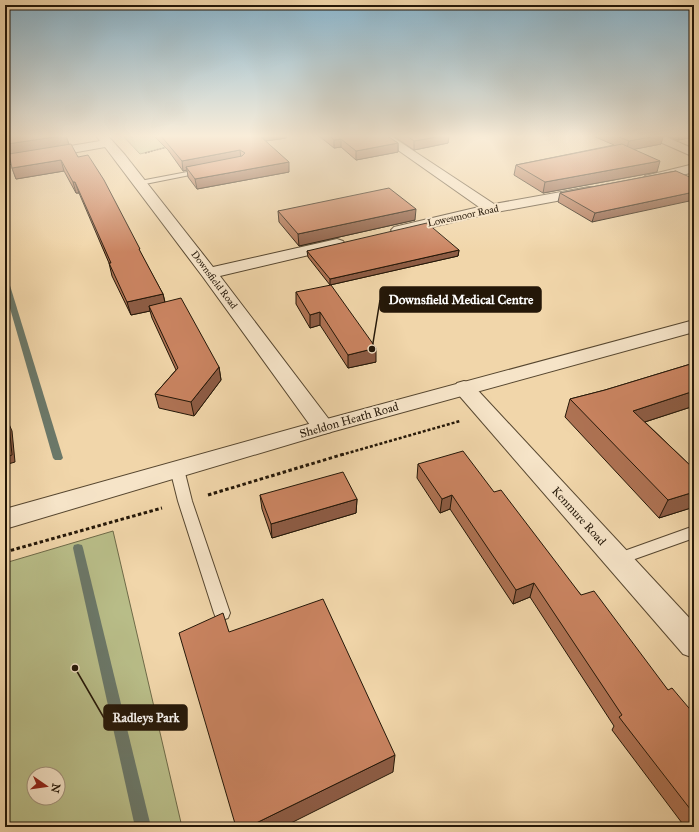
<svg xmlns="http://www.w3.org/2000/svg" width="699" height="832" font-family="'IM FELL Great Primer',serif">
<rect width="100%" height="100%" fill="#f1d6aa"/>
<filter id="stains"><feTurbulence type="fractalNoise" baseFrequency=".005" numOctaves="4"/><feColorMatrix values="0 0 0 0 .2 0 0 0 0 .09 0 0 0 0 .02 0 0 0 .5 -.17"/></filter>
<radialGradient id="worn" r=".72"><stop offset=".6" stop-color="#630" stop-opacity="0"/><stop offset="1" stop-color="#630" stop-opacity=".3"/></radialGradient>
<!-- green -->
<g fill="#b9be89" stroke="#6e6a48" fill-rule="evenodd">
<polygon points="123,136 212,136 140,154"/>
<path d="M113,531L182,827H5V563ZM34,774H58V798H34Z"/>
</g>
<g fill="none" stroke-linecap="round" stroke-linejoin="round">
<!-- stream -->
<g fill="#6b7869" fill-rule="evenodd">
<polygon points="5,277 8,279 63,458 61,460 55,460 53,458 5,291"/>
<polygon points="78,544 82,545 83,548 151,827 135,827 73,548 74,545"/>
</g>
<!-- service casing -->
<g stroke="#574730" stroke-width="2">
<g id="service">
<polygon points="203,169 207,171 205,172 140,185 136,183 140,181"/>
<polygon points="177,464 182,466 184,469 192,501 230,613 228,618 222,620 216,618 214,613 178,501 170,469 172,466"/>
<polygon points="694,526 694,538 618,565 613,563 611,559 613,555"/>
</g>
</g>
<!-- minor casing -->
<g stroke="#574730" stroke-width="2">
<g id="minor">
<polygon points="96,136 108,136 125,155 213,267 337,239 343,241 345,244 343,247 220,276 331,422 334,427 331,432 323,434 315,432 203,277 105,147 5,165 5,157 100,141"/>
<polygon points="378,136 391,136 494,204 589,187 594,188 596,191 594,194 589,195 491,213 399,235 394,233 391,230 394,227 479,207"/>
<polygon points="649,136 664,136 694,149 694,157 651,138"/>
<polygon points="694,164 694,172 650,183 645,182 643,179 645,176"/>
<polygon points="464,381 471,383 694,623 694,658 683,654 457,393 454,388 457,383"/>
</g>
</g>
<!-- tertiary casing -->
<g stroke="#574730" stroke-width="2">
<polygon id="tertiary" points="694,320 694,332 331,432 5,529 5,509 323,420"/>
</g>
<!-- path-far2 -->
<polyline stroke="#241708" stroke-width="1.5" stroke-dasharray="2 1" stroke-linecap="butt" points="145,153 167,147"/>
<!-- path-far1 -->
<polyline stroke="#241708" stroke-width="2.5" stroke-dasharray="3 2" stroke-linecap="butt" points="341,455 460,421"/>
<!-- path -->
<g stroke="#241708" stroke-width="3" stroke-dasharray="3.5 2.5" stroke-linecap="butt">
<polyline points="208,495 344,454"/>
<polyline points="5,552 162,508"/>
</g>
<!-- service -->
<use href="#service" fill="#f6e4c8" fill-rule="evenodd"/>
<!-- minor -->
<use href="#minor" fill="#f6e4c8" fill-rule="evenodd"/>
<!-- tertiary -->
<use href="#tertiary" fill="#f6e4c8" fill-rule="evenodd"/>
</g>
<!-- wall -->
<g fill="#ae7253" stroke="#241708">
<polygon points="66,136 69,144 78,157 141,254 163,294 165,302 219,367 221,380 194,416 159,408 155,394 176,370 152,318 150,311 131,315 112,276 109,263 79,193 76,193 64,171 16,179 12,168 10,154 7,144"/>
<polygon points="154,136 286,136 286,138 266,141 289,172 197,189 188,177 187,170 183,171 168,150"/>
<polygon points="319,136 387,136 398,143 398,152 356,160 341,147 334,148"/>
<polygon points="393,136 449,136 448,143 414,150"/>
<polygon points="593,136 663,136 661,144 634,149 657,172 543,193 514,175 516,165 614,145"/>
<polygon points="667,136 694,136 694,137 678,140"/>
<polygon points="676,171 592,222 558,202 560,193"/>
<polygon points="278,211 415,220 299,246 279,222"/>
<polygon points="459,250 458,256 330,285 308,257 307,251"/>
<polygon points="296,292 376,362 348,368 320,325 310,328 296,304"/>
<polygon points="694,363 694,406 645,422 694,469 694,507 659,518 565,417 570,399 605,390"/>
<polygon points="418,464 494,492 581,595 668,690 694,714 694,827 685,827 612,730 614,726 530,597 513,604 450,509 440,513 417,478"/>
<polygon points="260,495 357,499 356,513 272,538 262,509"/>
</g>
<!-- shaded-wall -->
<g fill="#8d5c44" stroke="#241708">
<polygon points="61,136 66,136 69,145 10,155 7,144"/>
<polygon points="258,136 286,136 286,138 258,142"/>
<polygon points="442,136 449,136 448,143 414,150 414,141"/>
<polygon points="655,136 663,136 661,144 626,151 629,141"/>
<polygon points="679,136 694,136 694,137 678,140"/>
<polygon points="341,139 341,147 334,148 334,140"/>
<polygon points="398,143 398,152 356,160 356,151"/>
<polygon points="240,150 241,160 186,167 187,170 183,171 182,161"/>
<polygon points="61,160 64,171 16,179 12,168"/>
<polygon points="660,161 657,172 543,193 545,182"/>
<polygon points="289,162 289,172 197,189 195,179"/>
<polygon points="73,182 75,182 79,193 76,193"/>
<polygon points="694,192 694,200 592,222 595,213"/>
<polygon points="416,209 415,220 299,246 298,234"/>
<polygon points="459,250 458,256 330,285 330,279"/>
<polygon points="163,294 166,307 149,306 150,311 131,315 127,302"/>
<polygon points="320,312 320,325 310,328 310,315"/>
<polygon points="376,348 376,362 348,368 348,355"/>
<polygon points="219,367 221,380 194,416 191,402"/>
<polygon points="694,391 694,406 626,428 633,411"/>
<polygon points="9,424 12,431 15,462 5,465 5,457"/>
<polygon points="694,492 694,507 659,518 668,500"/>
<polygon points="452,495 450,509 440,513 442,499"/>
<polygon points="357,499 356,513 272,538 271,524"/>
<polygon points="534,583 530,597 513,604 516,590"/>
<polygon points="395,755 393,772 283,827 248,827"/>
</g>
<!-- building -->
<g fill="#ca8461" stroke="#241708">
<polygon points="5,136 61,136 7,144"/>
<polygon points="161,136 260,136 289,162 195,179 186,167 242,156 245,153 240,150 182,161"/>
<polygon points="330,136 387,136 398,143 356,151 341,139 334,140"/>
<polygon points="407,136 442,136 414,141"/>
<polygon points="617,136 655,136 629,141"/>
<polygon points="71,144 78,157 88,155 104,180 140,249 139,249 163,294 127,302 109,263 111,263 75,182 73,182 61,160 12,168 9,154"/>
<polygon points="622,144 660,161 545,182 516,165"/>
<polygon points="676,171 694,179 694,192 595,213 560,193"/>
<polygon points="389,188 416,209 298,234 278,211"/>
<polygon points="427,223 459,250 330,279 307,251"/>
<polygon points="331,285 376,348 348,355 320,312 310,315 296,292"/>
<polygon points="181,298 219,367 191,402 155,394 178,368 149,306"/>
<polygon points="694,363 694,391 633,411 694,469 694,492 668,500 570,399 605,390"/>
<polygon points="9,424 12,455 5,457 5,425"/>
<polygon points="463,451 494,492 501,490 581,595 594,591 668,690 672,688 694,714 694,814 619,717 622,715 534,583 516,590 452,495 442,499 418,464"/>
<polygon points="343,472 357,499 271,524 260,495"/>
<polygon points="323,599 395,755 248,827 236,827 179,633 223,613 229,632"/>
</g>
<!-- sky -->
<linearGradient id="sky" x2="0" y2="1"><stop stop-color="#89b6cf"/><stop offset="0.54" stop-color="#f9edd9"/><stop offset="1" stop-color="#f9edd9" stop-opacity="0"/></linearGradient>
<rect width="699" height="252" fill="url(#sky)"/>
<g text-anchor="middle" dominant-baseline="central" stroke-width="4" stroke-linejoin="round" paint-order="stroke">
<!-- far-street labels -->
<g font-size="10" fill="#241708" stroke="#f6e4c8">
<text transform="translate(463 216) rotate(-12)">Lowesmoor Road</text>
<text transform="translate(214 280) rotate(53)">Downsfield Road</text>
</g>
<!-- street labels -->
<g font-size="12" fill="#241708" stroke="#f6e4c8">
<text transform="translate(349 420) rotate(-16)">Sheldon Heath Road</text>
<text transform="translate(579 516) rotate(48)">Kenmure Road</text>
</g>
</g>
<!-- callouts -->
<path fill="none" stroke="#241708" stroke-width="1.5" d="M372 349L380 300M75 668L104 718"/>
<g fill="#241708" stroke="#f6e4c8" stroke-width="1.5">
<circle cx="372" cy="349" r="4"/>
<circle cx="75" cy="668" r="4"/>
</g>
<g fill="#241708" stroke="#241708" stroke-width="1.5">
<rect x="380" y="287" width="161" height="25" rx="4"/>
<rect x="104" y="705" width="83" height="25" rx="4"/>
</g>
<g font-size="13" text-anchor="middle" font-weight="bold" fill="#fff">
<text x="461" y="304">Downsfield Medical Centre</text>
<text x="146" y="722">Radleys Park</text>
</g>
<!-- margin -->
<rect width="699" height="832" fill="none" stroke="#f1d6aa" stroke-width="20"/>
<rect x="6" y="6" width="687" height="820" fill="none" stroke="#241708" stroke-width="2"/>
<rect x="10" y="10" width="679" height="812" fill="none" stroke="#241708"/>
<!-- north arrow -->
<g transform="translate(46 786) rotate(103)"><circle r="19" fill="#f6e4c8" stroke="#a2927b"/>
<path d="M0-3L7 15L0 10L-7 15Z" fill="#8f2418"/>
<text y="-6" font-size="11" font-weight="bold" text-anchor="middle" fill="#241708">N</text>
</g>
<rect width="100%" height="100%" filter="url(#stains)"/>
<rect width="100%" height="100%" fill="url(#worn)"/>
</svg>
